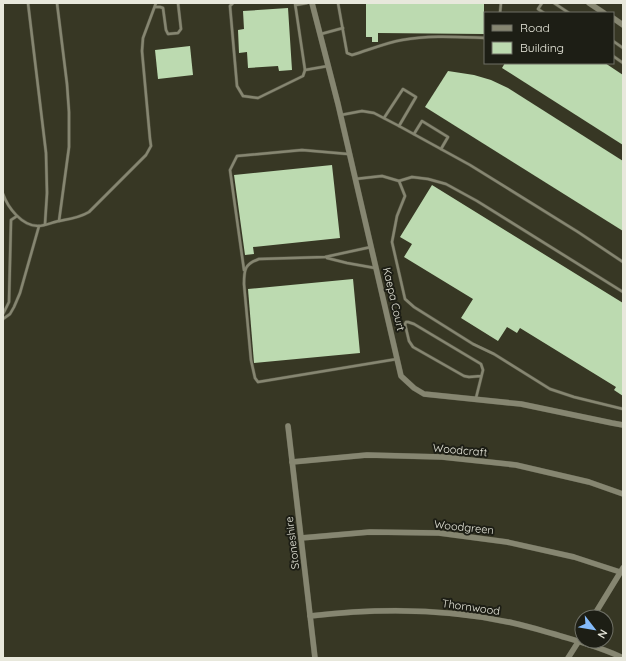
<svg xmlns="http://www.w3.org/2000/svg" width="626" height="661" font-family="Quicksand,sans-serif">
<rect width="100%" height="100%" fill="#373724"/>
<!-- building -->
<g fill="#bcdab0">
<polygon points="366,3 484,3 484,34 378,33 378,42 372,42 372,37 366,37"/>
<polygon points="288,8 292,70 279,71 278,66 248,68 247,52 239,53 238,30 244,29 243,11"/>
<polygon points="190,46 193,75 158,79 155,50"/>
<polygon points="505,63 605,63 623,75 623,145 502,68"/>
<polygon points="448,71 474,75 491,80 508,88 623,161 623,231 425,107"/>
<polygon points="332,165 340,238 253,247 254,254 245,255 234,175"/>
<polygon points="432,185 623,303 623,396 614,390 616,387 520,328 517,333 507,327 498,341 461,318 473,299 404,257 412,244 400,237"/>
<polygon points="353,279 360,353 254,363 248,289"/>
</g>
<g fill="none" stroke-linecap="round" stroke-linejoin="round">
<!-- service casing -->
<g stroke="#535342" stroke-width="3.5">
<g id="service">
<polyline points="28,3 46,153 47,193 45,224"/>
<polyline points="57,3 67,84 69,112 69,147 59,221"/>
<polyline points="233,3 230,6 237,86 243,96 258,98 303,76 305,70 295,3"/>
<path d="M338,3L347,53L352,55C369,50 385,43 402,40C429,35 458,37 485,38"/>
<polyline points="542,3 538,9 544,13"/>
<polyline points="554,3 569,13"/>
<polyline points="296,5 307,3"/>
<polyline points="155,7 160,7 163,8 166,30 168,34 178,33 181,29 178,3"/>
<polyline points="500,13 501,3"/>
<polyline points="321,34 343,28"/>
<polyline points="613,41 623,48"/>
<polyline points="613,56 623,63"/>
<polyline points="305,70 328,66"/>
<polyline points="341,115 362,111 374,113 399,126 470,165 578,232 623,262"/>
<polyline points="384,118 403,89 416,97 399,126"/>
<polyline points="414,134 422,121 448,137 441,149"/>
<polyline points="355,179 382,176 399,181 405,196 397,216 392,242 405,299 414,307 473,344 494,354 550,389 574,397 623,409"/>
<polyline points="399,181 412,177 428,179 446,184 477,201 623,292"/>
<path d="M3,194C8,208 22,226 38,226C45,226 53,222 59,221C70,219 79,218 89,212L146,155L151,146L150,139L142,51L143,38L156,3"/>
<path d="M371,247L325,257L259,259C245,264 244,269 244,284L251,360L255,378L258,382L397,359"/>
<polyline points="327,258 347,263 375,268"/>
<polyline points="244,270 230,170 237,156 302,150 348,154"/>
<polyline points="3,314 9,302 11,220 17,216"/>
<polyline points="3,319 10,314 14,307 20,293 39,226"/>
<polyline points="476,398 483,370 481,364 414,324 408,322 406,322 405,324 409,341 413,347 464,376 469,377 481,376"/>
</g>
</g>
<!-- minor casing -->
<g stroke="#535342" stroke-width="6">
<g id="minor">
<polyline points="312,3 338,104 401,376 414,388 424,394 521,404 612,423 623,425"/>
<polyline points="589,3 604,13"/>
<polyline points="613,18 623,25"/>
<polyline points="288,426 315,658"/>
<polyline points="292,462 367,455 442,457 516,465 589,482 623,494"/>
<polyline points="301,538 370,532 439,533 507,542 574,557 620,572"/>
<path d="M310,616C378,608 446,608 513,623C527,626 540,630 554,634C577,641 601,647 623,658"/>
<polyline points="593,617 623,568"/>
<polyline points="568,658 582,636"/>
</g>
</g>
<!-- service -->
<use href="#service" stroke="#868671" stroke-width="2.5"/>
<!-- minor -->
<use href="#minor" stroke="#868671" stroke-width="5.5"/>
</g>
<g text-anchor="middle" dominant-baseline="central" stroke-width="4" stroke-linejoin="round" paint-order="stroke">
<!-- street labels -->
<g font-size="11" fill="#e8e8dc" stroke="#1d1e15">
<text transform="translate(394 299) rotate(77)">Kaepa Court</text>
<text transform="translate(460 450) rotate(5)">Woodcraft</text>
<text transform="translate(464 527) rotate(6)">Woodgreen</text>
<text transform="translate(292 543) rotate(-97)">Stoneshire</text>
<text transform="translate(471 607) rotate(8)">Thornwood</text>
</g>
</g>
<!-- border -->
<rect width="626" height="661" fill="none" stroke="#e8e8dc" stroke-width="8"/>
<!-- legend -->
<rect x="484" y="12" width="130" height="52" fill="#1d1e15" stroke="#6e6f65"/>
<rect x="492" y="25" width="20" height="6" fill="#868671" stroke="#6e6f65"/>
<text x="520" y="32" font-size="12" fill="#e8e8dc">Road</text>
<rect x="492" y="42" width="20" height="12" fill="#bcdab0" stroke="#6e6f65"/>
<text x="520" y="52" font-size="12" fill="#e8e8dc">Building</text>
<!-- north arrow -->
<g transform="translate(594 629) rotate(121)"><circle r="19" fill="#1d1e15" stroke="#6e6f65"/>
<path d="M0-3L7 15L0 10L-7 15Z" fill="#85bbfb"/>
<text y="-6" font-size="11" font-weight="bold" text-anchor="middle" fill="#e8e8dc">N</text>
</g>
</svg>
